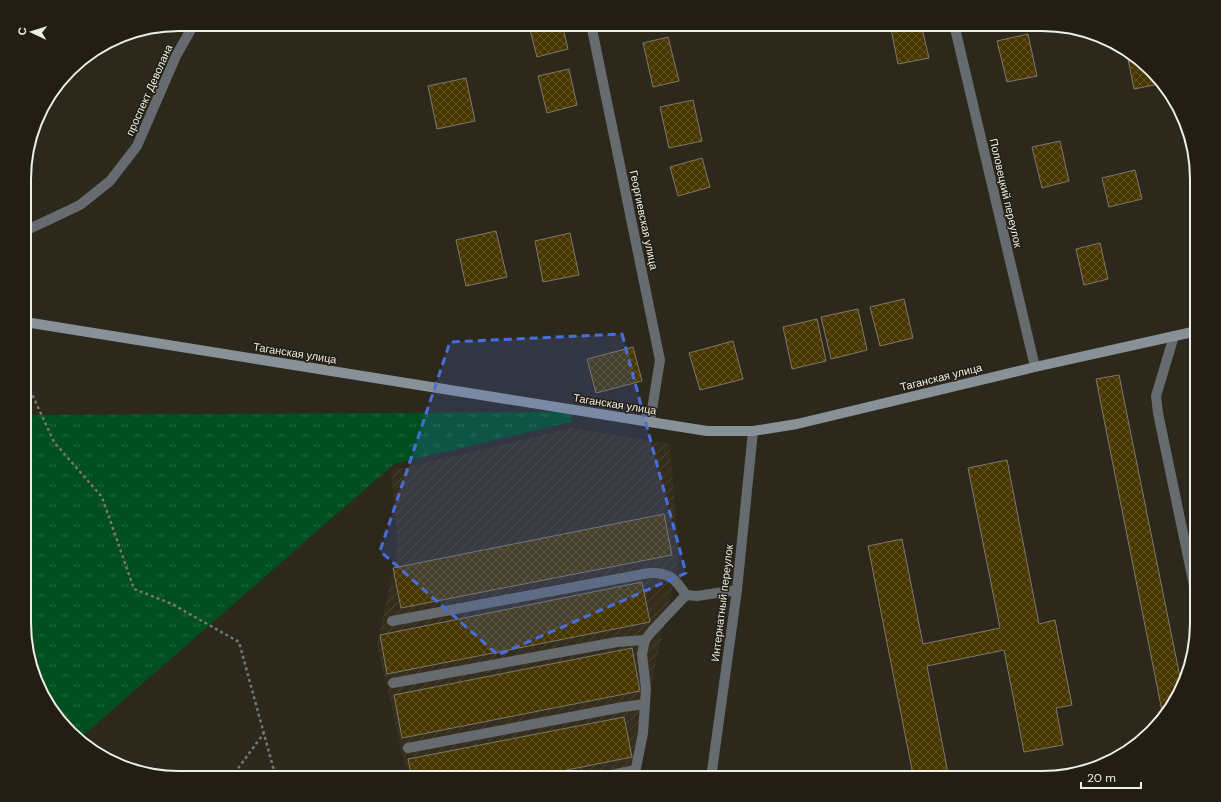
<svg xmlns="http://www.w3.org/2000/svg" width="1221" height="802" font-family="'DM Sans',sans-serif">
<defs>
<pattern id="industrial-furrows" width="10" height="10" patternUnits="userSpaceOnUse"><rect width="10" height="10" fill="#362e1c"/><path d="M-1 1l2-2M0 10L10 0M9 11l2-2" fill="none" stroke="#4a4232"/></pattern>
<pattern id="grass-tufts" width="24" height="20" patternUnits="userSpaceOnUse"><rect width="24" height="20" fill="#004f20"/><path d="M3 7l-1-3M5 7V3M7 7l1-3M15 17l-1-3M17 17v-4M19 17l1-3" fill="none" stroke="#266940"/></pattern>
<pattern id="building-cross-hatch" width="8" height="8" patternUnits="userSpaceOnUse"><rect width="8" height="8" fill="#473600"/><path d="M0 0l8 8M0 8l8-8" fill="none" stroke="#625325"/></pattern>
</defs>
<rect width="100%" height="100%" fill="#2c281c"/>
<!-- industrial -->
<polygon fill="url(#industrial-furrows)" points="572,428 670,444 679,560 630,778 408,778 377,645 398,548 391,471"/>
<!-- grass -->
<polygon fill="url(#grass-tufts)" points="572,412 571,422 394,464 80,738 45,701 25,643 25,415"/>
<!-- building -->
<g fill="url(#building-cross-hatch)" stroke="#7d786a">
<polygon points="537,24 562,24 568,49 537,57 529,26"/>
<polygon points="914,24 921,24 929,58 898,64 891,29"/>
<polygon points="1028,34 1037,76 1007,82 997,41"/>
<polygon points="668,37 679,81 653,87 643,43"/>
<polygon points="1131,53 1159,83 1159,84 1134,89 1127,54"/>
<polygon points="569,69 577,105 547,113 538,76"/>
<polygon points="466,78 475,121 437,129 428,86"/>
<polygon points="693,100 702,141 669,148 660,107"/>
<polygon points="1060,141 1069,181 1042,188 1032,147"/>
<polygon points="702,158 710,187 678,196 670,167"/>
<polygon points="1135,170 1142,199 1109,207 1102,178"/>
<polygon points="496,231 507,277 466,286 456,240"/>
<polygon points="570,233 579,275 543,282 535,241"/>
<polygon points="1100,243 1108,279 1084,285 1076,249"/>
<polygon points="904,299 913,338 880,346 870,307"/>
<polygon points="858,309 867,350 831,359 821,317"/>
<polygon points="817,319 826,361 792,369 783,327"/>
<polygon points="733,341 743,379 700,390 689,353"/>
<polygon points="633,347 642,381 596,393 587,359"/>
<polygon points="1119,375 1182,687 1171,709 1163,716 1096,379"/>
<polygon points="1007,460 1039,624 1055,620 1072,705 1056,708 1063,745 1024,752 1004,650 927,666 949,778 933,778 932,771 913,775 868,546 902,539 923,644 1000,628 968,468"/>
<polygon points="664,514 672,555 401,608 393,568"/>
<polygon points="642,582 650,622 387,674 380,635"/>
<polygon points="632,648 640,691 402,738 394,695"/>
<polygon points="624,717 632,757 527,778 412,778 408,759"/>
</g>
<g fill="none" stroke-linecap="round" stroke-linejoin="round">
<!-- path -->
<g stroke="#7a766c" stroke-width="2.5" stroke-dasharray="3 3" stroke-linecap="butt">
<polyline points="25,379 54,442 102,497 134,589 172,604 239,642 276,778"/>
<polyline points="231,778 264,733"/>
</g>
<!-- lane -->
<g stroke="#656b6f" stroke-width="10">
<path d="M392,621L649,573C669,572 675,578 686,595L697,596L737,590"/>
<polyline points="393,683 617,642 645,640"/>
<polyline points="408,748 623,707 645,704"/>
<polyline points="598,778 635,770"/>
<polyline points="634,778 643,733 646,689 642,654 645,640 652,631 686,595"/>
</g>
<!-- street -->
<g stroke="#656b6f" stroke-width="10">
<polyline points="591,24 660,360 650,422"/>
<polyline points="954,24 1035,367"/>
<polyline points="25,231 80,205 110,181 137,146 176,56 194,24"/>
<polyline points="1174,336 1156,396 1158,413 1197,600"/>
<polyline points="711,778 737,590 753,431"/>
</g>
<!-- secondary -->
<polyline stroke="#879197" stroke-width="10" points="25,322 650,422 707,431 753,431 797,424 1035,367 1197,331"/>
</g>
<!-- marked area -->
<path fill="#476edb" fill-opacity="0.2" stroke="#476edb" stroke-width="3" stroke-dasharray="8 5" stroke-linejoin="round" d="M622,334L686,573L498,655L380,551L450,342Z"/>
<g text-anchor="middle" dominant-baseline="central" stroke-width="3" stroke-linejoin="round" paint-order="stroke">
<!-- street labels -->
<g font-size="11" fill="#f1eee6" stroke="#231e13">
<text transform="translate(149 90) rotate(-66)">проспект Деволана</text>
<text transform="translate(1006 193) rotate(77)">Половецкий переулок</text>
<text transform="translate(644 220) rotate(78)">Георгиевская улица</text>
<text transform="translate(295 353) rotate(9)">Таганская улица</text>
<text transform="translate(941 377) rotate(-14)">Таганская улица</text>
<text transform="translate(615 404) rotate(9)">Таганская улица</text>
<text transform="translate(722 603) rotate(-83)">Интернатный переулок</text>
</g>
</g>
<!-- crop -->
<path d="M0 0H1221V802H0ZM179 31H1042A148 148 0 0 1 1190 179V623A148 148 0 0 1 1042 771H179A148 148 0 0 1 31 623V179A148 148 0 0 1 179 31Z" fill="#231e13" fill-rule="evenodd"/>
<path fill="none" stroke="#f1eee6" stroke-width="2" d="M179 31H1042A148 148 0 0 1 1190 179V623A148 148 0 0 1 1042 771H179A148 148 0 0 1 31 623V179A148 148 0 0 1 179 31Z"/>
<!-- north arrow -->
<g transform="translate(32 32) rotate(274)" stroke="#231e13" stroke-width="3" paint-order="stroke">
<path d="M0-3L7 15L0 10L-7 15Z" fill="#f1eee6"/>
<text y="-6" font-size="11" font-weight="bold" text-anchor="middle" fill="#f1eee6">С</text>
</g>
<!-- scale -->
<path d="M1081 782v6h60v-6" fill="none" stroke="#f1eee6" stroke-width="2"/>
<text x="1087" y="782" font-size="12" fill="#f1eee6" stroke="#231e13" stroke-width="3" paint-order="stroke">20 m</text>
</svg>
